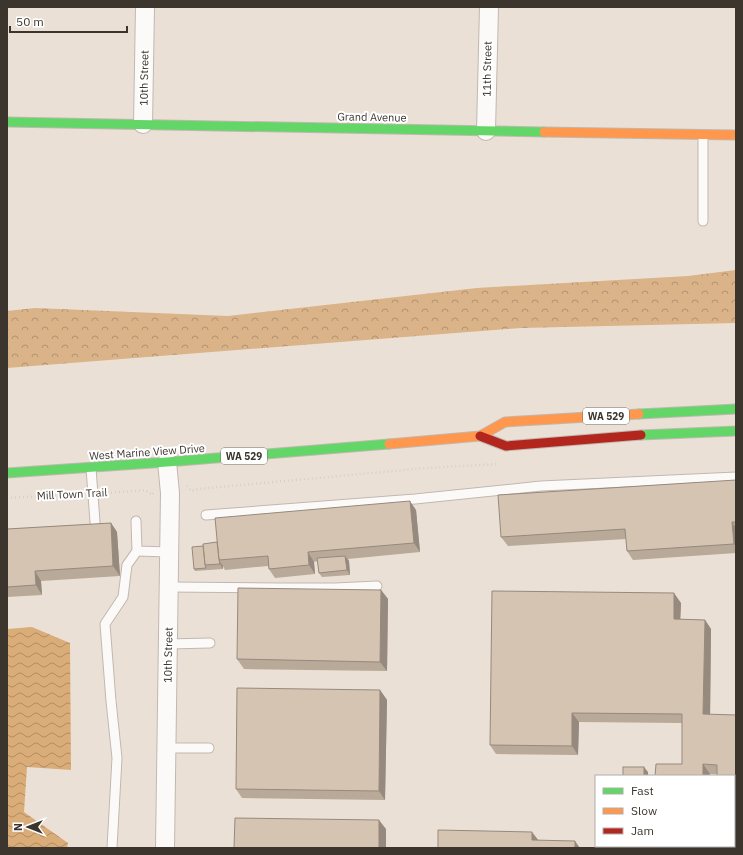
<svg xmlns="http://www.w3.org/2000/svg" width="743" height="855" font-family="'IBM Plex Sans',sans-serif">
<defs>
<pattern id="forest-crowns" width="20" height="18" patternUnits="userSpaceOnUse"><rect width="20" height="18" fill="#dab388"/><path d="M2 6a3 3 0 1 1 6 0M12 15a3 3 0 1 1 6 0" fill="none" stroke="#b29270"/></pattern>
<pattern id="water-waves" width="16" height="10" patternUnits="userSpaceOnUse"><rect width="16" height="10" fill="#daac78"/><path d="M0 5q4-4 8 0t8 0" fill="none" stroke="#b28d63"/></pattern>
</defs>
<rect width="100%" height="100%" fill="#ebe0d5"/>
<!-- forest -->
<polygon fill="url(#forest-crowns)" points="736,270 736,323 521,328 7,368 7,311 35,308 228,316 477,288 688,276"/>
<!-- water -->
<polygon fill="url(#water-waves)" points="32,627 70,643 71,770 27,767 24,812 68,843 67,848 7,848 7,629"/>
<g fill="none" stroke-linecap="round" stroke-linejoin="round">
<!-- lane casing -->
<g stroke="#c0b8b0" stroke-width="11">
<g id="lane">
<polyline points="703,221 703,135"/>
<polyline points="91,468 95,522"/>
<polyline points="206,515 415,499 541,486 736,477"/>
<polyline points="136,521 137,551 169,552"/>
<polyline points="169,587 279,588 335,588 377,586"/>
<polyline points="168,644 210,643"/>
<polyline points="166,748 209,748"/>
<polyline points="112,848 117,758 111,701 105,624 123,597 127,565 137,551"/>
</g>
</g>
<!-- street casing -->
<g stroke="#c0b8b0" stroke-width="20">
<g id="street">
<polyline points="143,124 145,7"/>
<polyline points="486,131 489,7"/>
<polyline points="165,848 170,493 167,462"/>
</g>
</g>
<!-- fast casing -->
<g stroke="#c0b8b0" stroke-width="11">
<g id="fast">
<polyline points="7,122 544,132"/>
<polyline points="639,414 736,409"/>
<polyline points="641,435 736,431"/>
<polyline points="7,473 167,462 389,444"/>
</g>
</g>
<!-- slow casing -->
<g stroke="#c0b8b0" stroke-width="11">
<g id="slow">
<polyline points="544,132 736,135"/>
<polyline points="389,444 480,436 505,422 639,414"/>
</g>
</g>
<!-- jam casing -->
<g stroke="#c0b8b0" stroke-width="11">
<polyline id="jam" points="480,436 506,446 641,435"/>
</g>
<!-- path -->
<g stroke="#d3d0cc" stroke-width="2.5" stroke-dasharray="1 3" stroke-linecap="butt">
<polyline points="187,486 191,491 198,489 426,468 498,464"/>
<polyline points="103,493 137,491 145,490 152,495 153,493"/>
<polyline points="7,498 82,494"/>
</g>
<!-- lane -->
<use href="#lane" stroke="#fcfaf9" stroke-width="9"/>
<!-- street -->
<use href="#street" stroke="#fcfaf9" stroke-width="18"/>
<!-- fast -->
<use href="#fast" stroke="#63d668" stroke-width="9"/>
<!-- slow -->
<use href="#slow" stroke="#ff974d" stroke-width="9"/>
<!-- jam -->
<use href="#jam" stroke="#b3261e" stroke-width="9"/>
</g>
<!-- wall -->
<g fill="#b8a999">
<polygon points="736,480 736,553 633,560 627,551 626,539 508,546 501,537"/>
<polygon points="416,510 420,552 348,559 349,561 350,575 322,577 319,573 318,561 314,562 315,574 275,578 269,569 268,566 225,570 223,566 223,569 195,571 194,569 203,546 217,542"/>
<polygon points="111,523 117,532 120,576 41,581 42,595 7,597 7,529"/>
<polygon points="381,590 388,599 387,671 244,669 237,659"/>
<polygon points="681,603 680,619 705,620 711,629 710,715 736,715 736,831 734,831 734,776 717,774 710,774 710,776 655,776 682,764 682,723 579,722 578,755 496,754 490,745"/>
<polygon points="380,690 387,700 385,800 242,798 236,789"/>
</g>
<!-- shaded-wall -->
<g fill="#96897d">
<polygon points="410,501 416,510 420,552 414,543"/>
<polygon points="732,522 736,528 736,547 734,544"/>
<polygon points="111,523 117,532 120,576 113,566"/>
<polygon points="308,552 314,562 315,574 309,565"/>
<polygon points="345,556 349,561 350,575 347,570"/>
<polygon points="220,562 223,566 223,569 220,564"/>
<polygon points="35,571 41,581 42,595 36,585"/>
<polygon points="381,590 388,599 387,671 380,662"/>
<polygon points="674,593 681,603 680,628 674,619"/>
<polygon points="705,620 711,629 710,724 703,714"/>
<polygon points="380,690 387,700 385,800 379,791"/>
<polygon points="572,713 579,722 578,755 572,746"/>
<polygon points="703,764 710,774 710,776 703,776"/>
<polygon points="644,767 648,772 648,776 644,776"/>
<polygon points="379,820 386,829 386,848 379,848"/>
<polygon points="532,832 539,841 532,840"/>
<polygon points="575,841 580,848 575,848"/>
</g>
<!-- building -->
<g fill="#d6c4b2" stroke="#96897d">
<polygon points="736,480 736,522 732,522 734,544 627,551 625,529 501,537 498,495"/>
<polygon points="410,501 414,543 308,552 309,565 269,569 268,556 219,560 215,518"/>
<polygon points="111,523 113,566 35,571 36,585 7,587 7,529"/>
<polygon points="217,542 219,560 220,564 205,565 203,544"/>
<polygon points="203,546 205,565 206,568 194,569 192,547"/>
<polygon points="345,556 347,570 319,573 317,558"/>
<polygon points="238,588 381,590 380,662 237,659"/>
<polygon points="492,591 674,593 674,619 705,620 703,714 736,715 736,822 734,822 734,776 717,776 717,765 703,764 703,776 655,776 656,764 682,764 682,714 572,713 572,746 490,745"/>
<polygon points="237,688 380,690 379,791 236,789"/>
<rect x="623" y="767" width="21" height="9"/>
<polygon points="235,818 379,820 379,848 234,848"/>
<polygon points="438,830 532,832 532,840 575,841 575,848 438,848"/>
</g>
<g text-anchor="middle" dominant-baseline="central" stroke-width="4" stroke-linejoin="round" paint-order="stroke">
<!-- shield labels -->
<g fill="#fff" stroke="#76726d" stroke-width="1">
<rect x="583" y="408" width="46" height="16" rx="3"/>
<rect x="221" y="448" width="46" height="16" rx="3"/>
</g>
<g font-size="10" font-weight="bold" fill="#3c352e">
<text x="606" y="416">WA 529</text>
<text x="244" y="456">WA 529</text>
</g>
<!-- street labels -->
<g font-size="11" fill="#3c352e" stroke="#fff">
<text transform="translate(487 69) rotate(-89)">11th Street</text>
<text transform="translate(144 78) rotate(-89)">10th Street</text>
<text transform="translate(372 117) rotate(1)">Grand Avenue</text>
<text transform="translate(147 452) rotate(-4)">West Marine View Drive</text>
<text transform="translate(72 494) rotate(-3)">Mill Town Trail</text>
<text transform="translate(168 655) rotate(-89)">10th Street</text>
</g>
</g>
<!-- border -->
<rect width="743" height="855" fill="none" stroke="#3c352e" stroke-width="16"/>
<!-- legend -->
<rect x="595" y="775" width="140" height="72" fill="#ffffff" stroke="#b1aeab"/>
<rect x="603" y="788" width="20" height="6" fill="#63d668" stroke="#b1aeab"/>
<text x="631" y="795" font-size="12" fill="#3c352e">Fast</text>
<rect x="603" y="808" width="20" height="6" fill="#ff974d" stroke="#b1aeab"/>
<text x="631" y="815" font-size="12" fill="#3c352e">Slow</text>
<rect x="603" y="828" width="20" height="6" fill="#b3261e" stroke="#b1aeab"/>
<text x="631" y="835" font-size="12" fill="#3c352e">Jam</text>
<!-- north arrow -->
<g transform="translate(28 827) rotate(270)" stroke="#ffffff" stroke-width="3" paint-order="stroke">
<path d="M0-3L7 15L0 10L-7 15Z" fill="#3c352e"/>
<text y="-6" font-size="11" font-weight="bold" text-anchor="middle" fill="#3c352e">N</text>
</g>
<!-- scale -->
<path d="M10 26v6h117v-6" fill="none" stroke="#3c352e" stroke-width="2"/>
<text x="16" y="26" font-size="12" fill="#3c352e" stroke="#ffffff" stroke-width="3" paint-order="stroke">50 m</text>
</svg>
